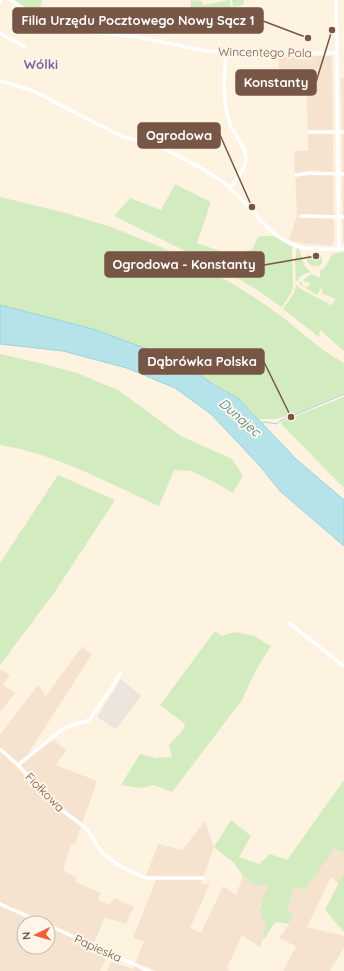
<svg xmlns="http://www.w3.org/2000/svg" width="344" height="971" font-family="Quicksand,sans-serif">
<rect width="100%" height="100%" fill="#fef2e1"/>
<!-- residential -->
<g fill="#f6e3cf" fill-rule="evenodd">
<polygon points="278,56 332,56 334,243 331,246 301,243 289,240 297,216 294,151 308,151 307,100 309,85 281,86"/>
<polygon points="341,78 344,78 344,245 343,244"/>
<path d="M82,647L92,654L28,754L54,740L66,750L56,765L97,781L75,844H71L63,870L77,878L76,882L101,893L98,900L110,905L114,898L134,907L126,924L105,917L91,951L106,959L100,971H0V735L38,685L46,696ZM24,923H48V947H24Z"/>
<polygon points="0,669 10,675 3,685 15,693 0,712"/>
<polygon points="205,821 214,847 201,883 210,884 190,928 201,933 223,886 236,895 243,876 255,886 269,884 259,907 265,921 263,938 260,947 242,935 227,968 230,971 156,971 144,966 141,971 107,971 111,962 133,969 144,941 133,938 157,877 146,876 158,844 182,850"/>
<polygon points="334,847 344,852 344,873 339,884 331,877 307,927 344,936 344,947 330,971 283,971 296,946 279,938 289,924 294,914 287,912 294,888 306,889"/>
</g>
<!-- industrial -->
<polygon fill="#ece4dd" points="121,679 141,696 116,729 97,717"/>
<!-- green -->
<g fill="#d3ecbf">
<polygon points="15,0 42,0 38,18"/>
<polygon points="191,0 202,1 203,5 230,0 232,16 231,30 190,23"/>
<polygon points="232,0 244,0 244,3 242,5 233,7"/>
<path d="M175,184L211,202L197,243L220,251L219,257L239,260L247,250H252L258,237C274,233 278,239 292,246L293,287L292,291L283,306L281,307L256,289L216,266L114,216L130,198L161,210Z"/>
<polygon points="0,197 66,213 114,228 161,247 231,283 257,299 285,319 320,348 344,363 344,393 295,414 276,419 259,419 238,398 214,385 180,361 93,329 0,305"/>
<path d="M297,247C305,256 299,263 310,271V273H306L298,278L299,280L296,281L295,263Z"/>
<path d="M344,252V351L320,330L319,337L283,309L294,293L296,285L301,289L329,304L330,306L336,299L323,294L322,292V287L317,295L299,284V282H301L304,287H308L310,284L308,282H305L304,279L311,274L320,278V271C334,263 323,253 344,252Z"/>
<polygon points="307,255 322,257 322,263 318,266 312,266 307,262"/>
<path d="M0,354L40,363L77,373L118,390L181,436L232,459L243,476L233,493L212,481L191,471L174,470L159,506C108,483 56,454 0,445Z"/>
<polygon points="344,397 344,488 282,425 281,422"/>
<polygon points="58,475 115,500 54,593 0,665 0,563"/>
<polygon points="215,631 222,636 235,632 254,636 271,646 255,672 242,700 172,792 154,785 141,788 121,785 140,754 156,758 172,757 169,745 183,730 185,724 160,705"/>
<path d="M344,780V852L334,848L306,889L294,888L287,911L294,914L289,924L275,922L265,938H263L265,921C254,911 264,896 269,884L255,886L243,876L234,863L214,847L231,820L251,836L239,857L259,864L270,854L287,860Z"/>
<polygon points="344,873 344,932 325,910"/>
</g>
<!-- water -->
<polygon fill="#b5e3e9" stroke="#9ad3db" points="0,305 93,329 180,361 214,385 238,398 296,459 344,500 344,546 280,491 260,466 211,414 175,388 127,368 63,351 0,344"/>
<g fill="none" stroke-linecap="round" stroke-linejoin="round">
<!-- stream -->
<polyline stroke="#9ad3db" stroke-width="1" points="262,423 266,422 277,424 280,421 344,394"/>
<!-- minor -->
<g stroke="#fff" stroke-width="3.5">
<polyline points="11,0 44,23 62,29 138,37 201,50 226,53 336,53"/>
<polyline points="336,0 339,249"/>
<polyline points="0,2 1,0"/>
<polyline points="0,33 25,47"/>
<path d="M226,53C224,76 222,103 230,124C234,135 246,146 246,158C246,168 236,180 230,188"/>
<path d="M0,81L31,90L123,137L152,143L159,146C183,159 209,170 230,188C254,208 271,242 304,248C317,250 331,249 344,249"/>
<polyline points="309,132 344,132"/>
<polyline points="296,175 309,173 344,174"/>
<polyline points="301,216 344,217"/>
<polyline points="289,623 344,666"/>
<polyline points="0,749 18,765 55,805 86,828 103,854 123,868 146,878 203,878"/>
<polyline points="18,765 64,728 89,720 111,689 120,673"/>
<polyline points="0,904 43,923"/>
<polyline points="48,925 149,971"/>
</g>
</g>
<g text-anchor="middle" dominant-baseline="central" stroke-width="4" stroke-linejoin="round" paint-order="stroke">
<!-- street labels -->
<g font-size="12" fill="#775646" stroke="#fff6e9">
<text transform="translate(265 52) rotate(1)">Wincentego Pola</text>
<text transform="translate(45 792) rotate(45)">Fiołkowa</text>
<text transform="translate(98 948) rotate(24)">Papieska</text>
</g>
<!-- neighbourhood labels -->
<g font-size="13" font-weight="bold" fill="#86619b" stroke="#fff6e9">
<text x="41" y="64">Wólki</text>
</g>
<!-- water labels -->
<g font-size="13" font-style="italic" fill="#3b7b85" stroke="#fff6e9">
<text transform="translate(240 417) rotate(41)">Dunajec</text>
</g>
</g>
<!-- callouts -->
<path fill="none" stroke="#775646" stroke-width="1.5" d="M308 38L263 21M332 30L316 82M252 207L220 135M316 256L264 265M291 417L264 362"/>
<g fill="#775646" stroke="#fff6e9" stroke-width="1.5">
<circle cx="308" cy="38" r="4"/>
<circle cx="332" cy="30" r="4"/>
<circle cx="252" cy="207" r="4"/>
<circle cx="316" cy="256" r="4"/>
<circle cx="291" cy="417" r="4"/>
</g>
<g fill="#775646" stroke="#775646" stroke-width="1.5">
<rect x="13" y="8" width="250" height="25" rx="4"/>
<rect x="236" y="70" width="80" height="25" rx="4"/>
<rect x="138" y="123" width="82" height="25" rx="4"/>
<rect x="105" y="252" width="159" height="25" rx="4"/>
<rect x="139" y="349" width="125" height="25" rx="4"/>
</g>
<g font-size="13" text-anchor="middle" font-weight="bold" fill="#fff">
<text x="138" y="25">Filia Urzędu Pocztowego Nowy Sącz 1</text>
<text x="276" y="87">Konstanty</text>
<text x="179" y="140">Ogrodowa</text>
<text x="184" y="269">Ogrodowa - Konstanty</text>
<text x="202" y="366">Dąbrówka Polska</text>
</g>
<!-- north arrow -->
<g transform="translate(36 935) rotate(265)"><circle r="19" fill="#fff6e9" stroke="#c9b6a8"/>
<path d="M0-3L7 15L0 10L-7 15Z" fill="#f1603d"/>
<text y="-6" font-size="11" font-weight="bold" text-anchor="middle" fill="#775646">N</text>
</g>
</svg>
